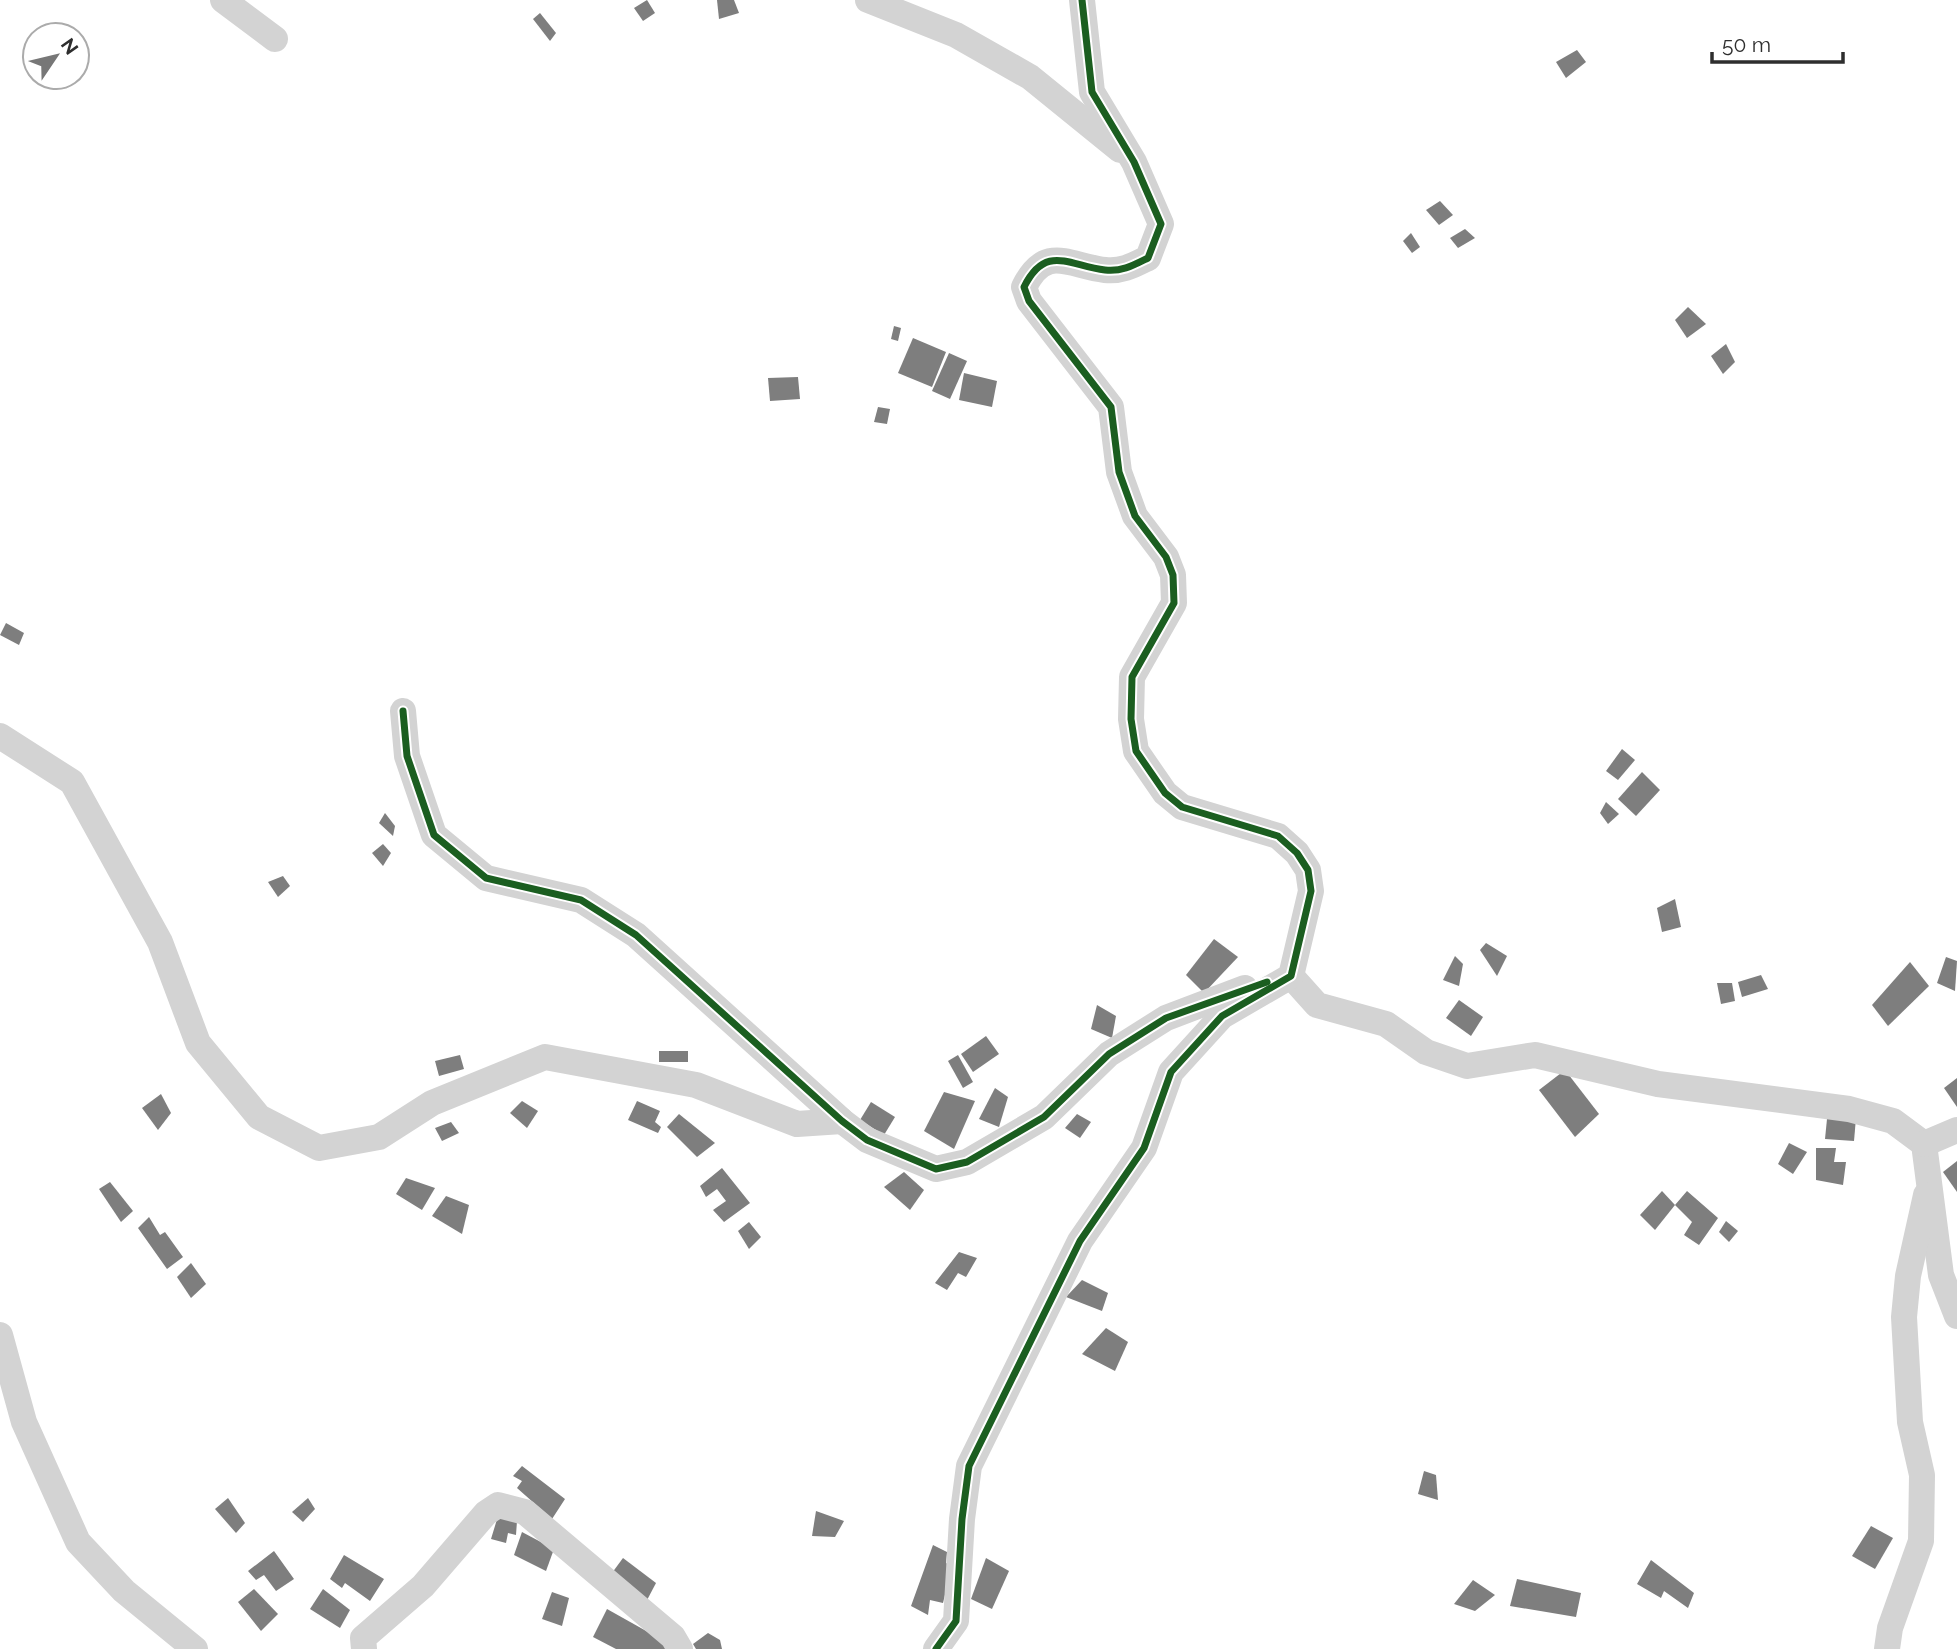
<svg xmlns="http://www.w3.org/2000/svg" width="1957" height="1649" font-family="Raleway,sans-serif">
<rect width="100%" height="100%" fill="#fff"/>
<!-- building -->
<g fill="#7e7e7e">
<polygon points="647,0 655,13 643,21 634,8"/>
<polygon points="717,0 734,0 739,13 719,19"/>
<polygon points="540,13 556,33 550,41 533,19"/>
<polygon points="1577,50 1586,62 1566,78 1556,62"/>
<polygon points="1440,201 1453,215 1439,225 1426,210"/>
<polygon points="1465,229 1475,238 1458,248 1450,238"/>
<polygon points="1411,233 1420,247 1412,253 1403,241"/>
<polygon points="1688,307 1706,324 1687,338 1675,320"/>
<polygon points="894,326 901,328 898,341 891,339"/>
<polygon points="913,338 946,352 932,387 898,373"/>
<polygon points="1726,344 1735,362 1723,374 1711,356"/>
<polygon points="949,353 967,361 950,399 932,391"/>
<polygon points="964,373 997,381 992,407 959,400"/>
<polygon points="798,377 800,399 770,401 768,378"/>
<polygon points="878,407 890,409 887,424 874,422"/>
<polygon points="6,623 24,633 19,645 0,635"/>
<polygon points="1622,749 1635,760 1618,780 1606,771"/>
<polygon points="1642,772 1660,790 1636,816 1618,799"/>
<polygon points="1606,802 1619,814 1608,824 1600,813"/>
<polygon points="385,813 395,826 393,836 379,823"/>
<polygon points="383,844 391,853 383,866 372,853"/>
<polygon points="283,876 290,886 278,897 268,882"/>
<polygon points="1675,899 1681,927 1662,932 1657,908"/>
<polygon points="1214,939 1238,957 1204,993 1186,975"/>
<polygon points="1486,943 1507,956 1497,976 1480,950"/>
<polygon points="1455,956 1463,964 1459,986 1443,980"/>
<polygon points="1946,957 1957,961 1955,991 1937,983"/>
<polygon points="1910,962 1929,986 1888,1026 1872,1005"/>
<polygon points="1761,975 1768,989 1742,997 1738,982"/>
<polygon points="1717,983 1732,983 1735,1001 1721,1004"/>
<polygon points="1459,1000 1483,1017 1471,1036 1446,1018"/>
<polygon points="1097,1005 1116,1016 1112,1038 1091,1029"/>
<polygon points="986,1036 999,1054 973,1072 961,1054"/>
<rect x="659" y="1051" width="29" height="11"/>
<polygon points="460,1055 464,1069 439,1076 435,1061"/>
<polygon points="958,1055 973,1082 963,1088 948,1061"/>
<polygon points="1565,1070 1599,1114 1575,1137 1539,1090"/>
<polygon points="1957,1078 1957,1107 1944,1088"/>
<polygon points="995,1088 1008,1097 999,1127 979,1119"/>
<polygon points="944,1092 975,1101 954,1149 924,1131"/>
<polygon points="161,1094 171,1113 158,1130 142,1108"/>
<polygon points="522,1101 538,1111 527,1128 510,1113"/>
<polygon points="637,1101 660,1111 655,1122 661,1127 658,1133 628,1120"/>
<polygon points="871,1102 895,1117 884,1135 860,1120"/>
<polygon points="679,1114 715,1143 697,1157 667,1127"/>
<polygon points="1077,1114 1091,1122 1080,1138 1065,1128"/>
<polygon points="1856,1118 1854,1141 1825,1139 1827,1119"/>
<polygon points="451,1122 459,1133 442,1141 435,1128"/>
<polygon points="1789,1143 1807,1152 1793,1174 1778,1164"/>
<polygon points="1816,1148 1836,1148 1834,1162 1846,1162 1843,1185 1816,1180"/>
<polygon points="1957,1161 1957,1192 1943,1172"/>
<polygon points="722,1168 750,1203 724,1222 713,1210 726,1201 717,1189 706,1197 700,1186"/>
<polygon points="904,1172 924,1190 910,1210 884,1187"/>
<polygon points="406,1178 435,1188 422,1210 396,1194"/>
<polygon points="110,1182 133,1211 121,1222 99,1189"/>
<polygon points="1662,1191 1675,1205 1655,1230 1640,1215"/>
<polygon points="1687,1191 1718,1218 1699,1245 1684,1235 1692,1222 1675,1205"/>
<polygon points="446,1196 469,1205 462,1234 432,1216"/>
<polygon points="149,1217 160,1235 165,1232 183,1257 167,1269 138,1228"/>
<polygon points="1726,1221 1738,1231 1729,1242 1719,1232"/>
<polygon points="749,1222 761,1237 749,1249 738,1231"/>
<polygon points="959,1252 977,1258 966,1277 958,1273 947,1290 935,1283"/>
<polygon points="191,1263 206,1284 191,1298 177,1277"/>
<polygon points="1082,1280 1108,1293 1102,1311 1066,1297"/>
<polygon points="1106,1328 1128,1342 1115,1371 1082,1354"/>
<polygon points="522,1466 565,1499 552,1519 517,1488 522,1481 513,1476"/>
<polygon points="1424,1471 1436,1475 1438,1500 1418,1494"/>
<polygon points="228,1498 245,1523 236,1533 215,1509"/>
<polygon points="308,1498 315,1509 303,1522 292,1512"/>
<polygon points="816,1511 844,1521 835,1537 812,1536"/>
<polygon points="498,1516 517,1521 516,1535 508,1533 506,1543 491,1539"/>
<polygon points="1871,1526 1893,1538 1875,1569 1852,1556"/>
<polygon points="522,1532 554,1549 546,1571 514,1555"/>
<polygon points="933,1545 947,1552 946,1563 952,1566 943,1603 930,1600 928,1615 911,1606"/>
<polygon points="274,1551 294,1579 276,1591 264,1575 256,1580 248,1571"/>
<polygon points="344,1555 384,1579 370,1601 345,1583 342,1588 330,1579"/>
<polygon points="623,1558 656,1583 646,1602 609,1577"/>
<polygon points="986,1558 1009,1571 992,1609 971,1599"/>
<polygon points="1651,1560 1694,1593 1688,1608 1664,1591 1661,1598 1637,1584"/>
<polygon points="1517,1579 1581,1593 1576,1617 1510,1606"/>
<polygon points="1473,1580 1495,1595 1475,1611 1454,1604"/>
<polygon points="254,1589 278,1614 261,1631 238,1602"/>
<polygon points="323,1589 350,1610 340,1628 310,1609"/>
<polygon points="552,1592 569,1598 562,1626 542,1619"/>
<polygon points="607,1609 673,1646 671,1649 616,1649 593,1637"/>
<polygon points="708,1633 720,1640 722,1649 696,1649 693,1644"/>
</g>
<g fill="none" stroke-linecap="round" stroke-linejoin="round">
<!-- minor -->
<g stroke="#d3d3d3" stroke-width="26">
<polyline points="223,0 275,39"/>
<polyline points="868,0 956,35 1030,77 1120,150"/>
<polyline points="403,711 407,756 434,835 486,878 581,900 636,935 842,1121 867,1140 936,1169 967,1162 1044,1117 1109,1054 1166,1018 1245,988"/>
<polyline points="0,736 72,782 160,942 198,1043 259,1117 319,1148 379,1137 432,1103 545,1057 696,1085 797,1124 842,1121"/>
<polyline points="1291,976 1317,1005 1386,1024 1426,1052 1467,1066 1535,1055 1658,1084 1849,1109 1893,1121 1924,1144 1941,1275 1957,1316"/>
<polyline points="1924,1144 1957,1130"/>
<polyline points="0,1335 24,1422 78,1542 124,1591 195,1649"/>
<polyline points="364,1649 363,1638 423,1586 486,1513 498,1505 525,1512 673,1637 680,1649"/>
<path d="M936,1649L956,1621L962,1519L969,1466L1080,1241L1144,1148L1171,1072L1222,1016L1291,976L1311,891L1308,870L1297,853L1278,836L1182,807L1165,793L1136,751L1131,719L1132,677L1174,603L1173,575L1166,557L1135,516L1119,472L1111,407L1029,301L1024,287C1046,243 1069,266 1105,270C1122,272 1134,265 1148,258L1161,224L1134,162L1092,92L1082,0"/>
<polyline points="1887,1649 1890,1628 1921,1541 1922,1475 1910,1422 1904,1317 1908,1276 1926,1195"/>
</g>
<!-- cycleway casing -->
<g stroke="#fff" stroke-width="11">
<g id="cycleway">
<polyline points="403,711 407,756 434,835 486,878 581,900 636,935 842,1121 867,1140 936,1169 967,1162 1044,1117 1109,1054 1166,1018 1267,982"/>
<path d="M936,1649L956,1621L962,1519L969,1466L1080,1241L1144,1148L1171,1072L1222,1016L1291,976L1311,891L1308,870L1297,853L1278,836L1182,807L1165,793L1136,751L1131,719L1132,677L1174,603L1173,575L1166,557L1135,516L1119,472L1111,407L1029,301L1024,287C1046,243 1069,266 1105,270C1122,272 1134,265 1148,258L1161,224L1134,162L1092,92L1082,0"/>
</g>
</g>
<!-- cycleway -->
<use href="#cycleway" stroke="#1b5e20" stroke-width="7"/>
</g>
<!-- north arrow -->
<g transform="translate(56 56) rotate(55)"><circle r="33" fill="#ffffff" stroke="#ababab" stroke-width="2"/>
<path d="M0-5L12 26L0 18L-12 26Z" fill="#777777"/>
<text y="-10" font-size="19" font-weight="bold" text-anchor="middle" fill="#2e2e2e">N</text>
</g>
<!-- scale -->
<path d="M1712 52v10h131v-10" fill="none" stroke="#2e2e2e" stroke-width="3.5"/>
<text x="1722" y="52" font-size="21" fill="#2e2e2e" stroke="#ffffff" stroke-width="5" paint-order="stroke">50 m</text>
</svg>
